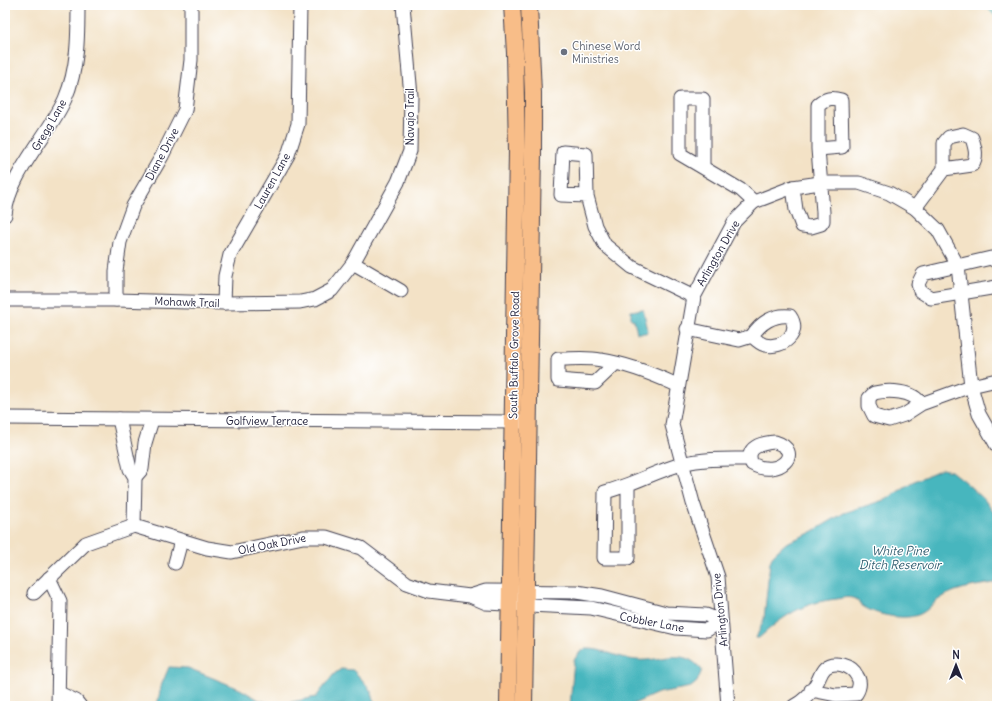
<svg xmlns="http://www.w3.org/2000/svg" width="1002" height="711" font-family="Delius,sans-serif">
<rect width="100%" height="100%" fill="#fff"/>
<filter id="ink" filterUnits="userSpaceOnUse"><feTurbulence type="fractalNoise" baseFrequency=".025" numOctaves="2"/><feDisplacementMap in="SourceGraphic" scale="8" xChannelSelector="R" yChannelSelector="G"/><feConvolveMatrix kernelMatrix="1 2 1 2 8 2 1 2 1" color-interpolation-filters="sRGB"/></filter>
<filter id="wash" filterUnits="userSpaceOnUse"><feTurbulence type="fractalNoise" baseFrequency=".012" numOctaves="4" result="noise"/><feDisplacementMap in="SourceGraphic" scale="16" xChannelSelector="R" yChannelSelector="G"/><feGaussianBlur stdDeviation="0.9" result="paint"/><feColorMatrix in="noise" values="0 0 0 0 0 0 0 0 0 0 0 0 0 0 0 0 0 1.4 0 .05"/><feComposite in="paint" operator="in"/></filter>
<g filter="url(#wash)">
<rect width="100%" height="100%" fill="#f3e2c6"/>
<!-- water -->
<g fill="#46b6be" stroke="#346c7c">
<polygon points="643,309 648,330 646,333 637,333 634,320 631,319 631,311"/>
<path d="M942,469L951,471L965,482L984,499L997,517V582C979,586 957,587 941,598C927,607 927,615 908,617C894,618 875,614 864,607C860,605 858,600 855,599C849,596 842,598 837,599C804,602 783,616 759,638H756L764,619L770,562L773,555L786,543L810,533L844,513L887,499L912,482Z"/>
<path d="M585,649C604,648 619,659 637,660C661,662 683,646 702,670L697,682L691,687L658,693L629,706H570L574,660L579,653Z"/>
<path d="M169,667L188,668L240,689L259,700L277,705L316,697L334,674L341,669L353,670C363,681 375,691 374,705L157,706L161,686Z"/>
</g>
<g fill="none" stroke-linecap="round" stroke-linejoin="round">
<!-- stream -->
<polyline stroke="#46b6be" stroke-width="2.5" points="986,5 997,17"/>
</g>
</g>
<g filter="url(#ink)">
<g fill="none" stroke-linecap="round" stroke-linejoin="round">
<!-- minor casing -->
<g stroke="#413f50" stroke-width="15">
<g id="minor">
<polyline points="703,167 703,99 680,99 680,154 741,190 754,202"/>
<path d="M793,187L796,210L802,226L811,227L821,224L823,221V212L818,149V105C826,98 831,97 841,100L842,147L818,149"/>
<polyline points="587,196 561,195 563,152 586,154 587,196 595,226 605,245 632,267 694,297"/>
<path d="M915,208L944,169V143L949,137L963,134L972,138C975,148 978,156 972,165L944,169"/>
<path d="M5,215C8,175 49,135 65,99C78,69 78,36 78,5"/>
<polyline points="997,262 991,258 923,274 918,284 920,291 931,298 997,287"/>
<polyline points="353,263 401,291"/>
<polyline points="5,300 116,300 224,303 300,302 315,299 332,290 353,263 398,182 410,151 411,96 403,5"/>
<polyline points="116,300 116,271 120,242 133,206 162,156 185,110 191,60 191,5"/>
<polyline points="224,303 225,276 230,255 288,155 298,124 300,5"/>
<path d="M687,329L739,340L752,336C760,323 774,314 790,316C802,333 783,349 765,345C760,344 756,340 752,336"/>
<path d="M616,363L595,383L558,380V359C572,359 587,357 601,360C628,364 653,374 677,385"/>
<path d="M921,404C913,390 888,390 874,393L869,398V406L874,416L889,420L904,415L921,404L971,386L997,380"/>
<polyline points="5,418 521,422"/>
<polyline points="119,419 130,469 135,477 134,526"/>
<path d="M775,442C805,451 779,479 752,464C744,447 762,443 775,442Z"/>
<polyline points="135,477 142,469 145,443 152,420"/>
<path d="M628,485V558H604L605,492C632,485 656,471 682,464C704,458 727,459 749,459"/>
<polyline points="175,563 181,541"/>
<polyline points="49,578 60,601 58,706"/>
<polyline points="34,593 86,543 134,526 207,548 232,552 303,537 326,537 361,548 407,583 429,591 470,596 486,603 591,608 676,628 707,630 721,621 706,615 666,613 602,596 576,592 486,591 470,596"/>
<polyline points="59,693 76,701 80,706"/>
<polyline points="728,706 718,577 693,503 672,425 694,297 734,222 754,202 793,187 820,183 859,183 889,193 915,208 938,230 958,266 971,386 979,414 997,446"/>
<path d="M794,706C802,702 812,693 816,684C820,678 820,673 825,668C834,660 852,665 857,676C861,682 859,689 856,694L836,695L811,690"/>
</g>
</g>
<!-- major casing -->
<g stroke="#413f50" stroke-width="18">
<g id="major">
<polyline points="508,706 517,151 515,53 512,5"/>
<polyline points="524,706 533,155 533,93 529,5"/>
</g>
</g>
<!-- minor -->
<use href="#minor" stroke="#fff" stroke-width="13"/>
<!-- major -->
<use href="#major" stroke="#f8bd88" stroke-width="16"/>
</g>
</g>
<!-- markers -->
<circle fill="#6b7280" stroke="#fff" stroke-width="1.5" cx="564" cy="52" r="4"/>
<g text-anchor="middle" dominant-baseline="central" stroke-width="3" stroke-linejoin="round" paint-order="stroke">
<!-- worship labels -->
<g font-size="11" fill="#5b616d" stroke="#fff" text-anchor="start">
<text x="572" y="46">Chinese Word<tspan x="572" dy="13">Ministries</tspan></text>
</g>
<!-- street labels -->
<g font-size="11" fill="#22223b" stroke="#fff">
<text transform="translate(410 117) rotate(-90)">Navajo Trail</text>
<text transform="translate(49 125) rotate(-60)">Gregg Lane</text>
<text transform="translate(162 154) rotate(-62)">Diane Drive</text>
<text transform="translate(272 181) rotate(-61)">Lauren Lane</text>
<text transform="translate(718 253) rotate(-60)">Arlington Drive</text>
<text transform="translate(187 302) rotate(2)">Mohawk Trail</text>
<text transform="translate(514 355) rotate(-89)">South Buffalo Grove Road</text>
<text x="267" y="421">Golfview Terrace</text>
<text transform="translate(272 544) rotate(-11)">Old Oak Drive</text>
<text transform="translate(720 610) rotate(-96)">Arlington Drive</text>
<text transform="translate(652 622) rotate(11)">Cobbler Lane</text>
</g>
<!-- water labels -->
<g font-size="12" font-style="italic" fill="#305d6f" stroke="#fff">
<text x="900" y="550">White Pine<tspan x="900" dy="14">Ditch Reservoir</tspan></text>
</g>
</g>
<!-- margin -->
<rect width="1002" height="711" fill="none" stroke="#fff" stroke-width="20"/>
<!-- north arrow -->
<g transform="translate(956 665)" stroke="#ffffff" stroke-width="3" paint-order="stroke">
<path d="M0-3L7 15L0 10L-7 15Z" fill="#22223b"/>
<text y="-6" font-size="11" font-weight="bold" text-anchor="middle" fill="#22223b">N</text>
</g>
</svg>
